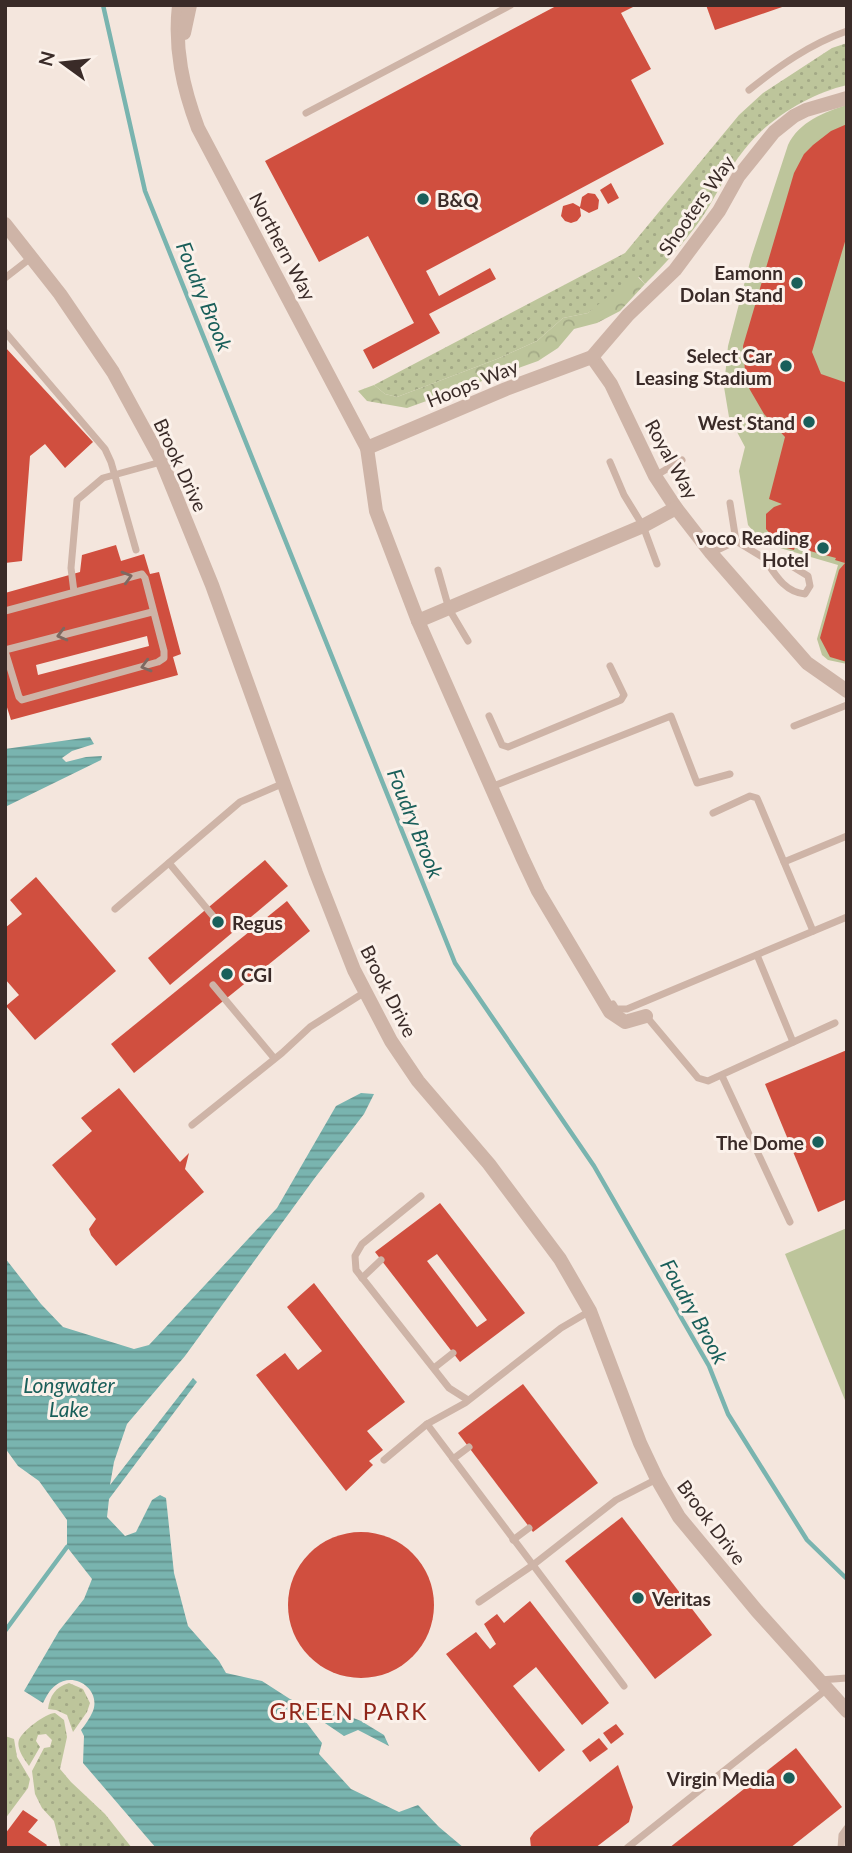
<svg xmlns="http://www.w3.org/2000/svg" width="852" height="1853" font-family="Lato,sans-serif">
<defs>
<pattern id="grass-dots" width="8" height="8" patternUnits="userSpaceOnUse" patternTransform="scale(1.75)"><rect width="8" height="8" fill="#bdc59b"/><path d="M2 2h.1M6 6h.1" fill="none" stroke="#a3a986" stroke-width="1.8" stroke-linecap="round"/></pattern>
<pattern id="forest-crowns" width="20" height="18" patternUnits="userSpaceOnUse" patternTransform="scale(1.75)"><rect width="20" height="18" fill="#bdc59b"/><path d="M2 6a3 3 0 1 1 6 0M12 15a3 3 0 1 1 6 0" fill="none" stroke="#a3a986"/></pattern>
<pattern id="water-rules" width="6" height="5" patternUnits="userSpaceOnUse" patternTransform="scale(1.75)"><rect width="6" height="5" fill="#79b4af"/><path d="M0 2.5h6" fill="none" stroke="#64938e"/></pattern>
</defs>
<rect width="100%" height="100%" fill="#f4e6dd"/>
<!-- grass -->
<g fill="url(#grass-dots)">
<path d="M847,43V85C809,94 768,119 744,150C727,171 716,197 701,219C684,243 666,263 645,284L639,277L588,313L563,318L537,341L497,359L397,397L385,394L374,385L625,253L739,115L763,93L832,48Z"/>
<path d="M69,1683L83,1689L90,1703L87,1712L73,1732L67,1715L56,1710L48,1709C50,1696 55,1687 69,1683Z"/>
<path d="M55,1713L64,1720L67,1737L60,1769L71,1782L105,1814L132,1848H61L54,1821L42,1808L35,1794L32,1771L44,1748L50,1747L52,1740L46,1734L38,1735L36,1741L40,1747L29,1766C24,1759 16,1748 19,1740C22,1731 46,1713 55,1713Z"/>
<polygon points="5,1736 14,1739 17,1757 30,1779 28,1788 5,1819"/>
</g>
<!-- forest -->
<polygon fill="url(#forest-crowns)" points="638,277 645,284 620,311 597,323 574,329 558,348 538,361 407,408 367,401 358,391 374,385 385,394 397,397 497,359 537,341 563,318 588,313 623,284"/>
<!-- garden -->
<g fill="#bdc59b">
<path d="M847,105V664L828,660L822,655L817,639L838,565L763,543L748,525L739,471L745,447L729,417L724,387L728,346L751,258L788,145C799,122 824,112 847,105Z"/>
<polygon points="847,1228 847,1405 785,1254"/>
</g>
<!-- water -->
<g fill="url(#water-rules)">
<polygon points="90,737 94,744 72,751 62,758 66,762 86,757 102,756 101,760 5,807 5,749"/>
<path d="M361,1093L374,1094L364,1114L314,1179L185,1356L127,1424L114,1462L110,1485L193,1378L197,1382L109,1499L107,1517L125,1536L136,1532L152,1500L160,1495L166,1498L174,1573L188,1626L219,1661L226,1673L262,1681L290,1699L310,1708H328L361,1721L384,1735L389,1746L358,1730L344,1736L316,1717L306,1722L322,1743L319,1754L351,1789L399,1812L418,1805L439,1827L464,1848H156L83,1763L84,1736L81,1730C85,1725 90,1718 93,1711C101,1689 74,1671 56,1685C50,1689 46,1697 43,1703L24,1691L59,1631L84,1599L92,1579L67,1547V1520L39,1481L18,1466L5,1448V1258L41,1304L63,1327L134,1349L149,1345L277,1208L336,1106Z"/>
</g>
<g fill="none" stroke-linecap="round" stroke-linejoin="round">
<!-- stream -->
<g stroke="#79b4af" stroke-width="4.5">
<polyline points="103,5 145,191 455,963 594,1166 709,1366 728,1414 807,1540 847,1579"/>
<polyline points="5,1631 67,1547"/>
</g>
</g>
<!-- building -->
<g fill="#d04f3f" fill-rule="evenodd">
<polygon points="558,5 637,5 621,13 651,69 631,80 664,144 426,271 439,296 490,268 496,279 429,314 440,333 373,369 363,350 414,323 368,236 319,262 265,161"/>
<polygon points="706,5 785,5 785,6 715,30"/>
<polygon points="847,124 847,235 812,352 821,374 847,383 847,662 830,657 820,638 839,570 845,563 835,560 836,558 795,547 794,550 783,547 785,542 775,539 766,529 766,514 774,507 782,504 769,499 785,437 764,414 746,383 743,346 794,173 804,154 813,145 831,131"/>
<polygon points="611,183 619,198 608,204 600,190"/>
<polygon points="588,193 595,194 599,200 598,209 589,213 580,208 581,216 577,221 571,223 565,221 561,216 563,206 573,203 580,207 582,197"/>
<polygon points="5,347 93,442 65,468 45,444 30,456 22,561 5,563"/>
<path d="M116,545L121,561L144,554L150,574L159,572L181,654L173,657L178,675L11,720L5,701V593L80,572L82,555ZM147,636L149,646L38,675L36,665Z"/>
<polygon points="265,860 288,886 170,985 148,958"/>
<polygon points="36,877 116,971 35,1040 6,1006 19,995 5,979 5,928 22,914 10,900"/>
<polygon points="287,901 310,931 134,1073 111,1044"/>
<polygon points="847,1050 847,1199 818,1212 765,1084"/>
<polygon points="119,1088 180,1162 189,1153 185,1169 204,1192 116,1266 91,1235 89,1229 96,1219 52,1165 92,1131 81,1118"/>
<path d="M440,1203L525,1313L460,1362L375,1252ZM437,1254L487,1320L477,1327L427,1261Z"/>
<polygon points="314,1283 405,1402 367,1431 383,1450 369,1461 373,1465 346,1491 256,1375 285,1353 298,1370 322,1351 287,1307"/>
<polygon points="523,1384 598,1483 533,1532 458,1433"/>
<polygon points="622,1517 712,1635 655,1679 565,1561"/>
<circle cx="361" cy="1605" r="73"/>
<polygon points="530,1601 609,1703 582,1725 536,1667 513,1686 565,1750 539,1772 446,1654 476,1632 490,1649 496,1644 484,1624 497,1614 504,1623"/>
<polygon points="616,1724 624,1734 611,1744 603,1733"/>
<polygon points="599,1738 608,1749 590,1762 582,1751"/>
<polygon points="796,1748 842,1807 790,1848 669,1848"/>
<polygon points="618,1765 633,1807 629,1822 595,1848 531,1848 530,1838 534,1832"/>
<polygon points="23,1810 38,1820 28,1832 47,1845 45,1848 5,1848 5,1834"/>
</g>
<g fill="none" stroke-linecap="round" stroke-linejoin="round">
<!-- lane -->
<g stroke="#ceb4a7" stroke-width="7">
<path d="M749,90C779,66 810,44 847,31"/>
<polyline points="306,113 511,5"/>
<polyline points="5,278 32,257"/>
<polyline points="5,332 105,449 111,462 136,550"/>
<polyline points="610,462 624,495 643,526 657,564"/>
<polyline points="655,476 682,460"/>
<path d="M736,541L764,558L790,565L808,576L810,586L805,594C784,592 775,574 764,558"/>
<polyline points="711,553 736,541 730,503"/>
<polyline points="438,570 449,609 468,641"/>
<polyline points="74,592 71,568 77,500 103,478 161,462"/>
<polyline points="5,611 142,574 145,578 164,651 164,658 158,662 22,700 19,697 5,651"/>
<polyline points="5,650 152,612"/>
<polyline points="489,716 502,745 508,747 621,700 624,695 610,666"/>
<polyline points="794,726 847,705"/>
<polyline points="491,787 671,716 697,783 730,774"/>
<polyline points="713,813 750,796 757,798 813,931"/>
<polyline points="784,862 847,836"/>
<polyline points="169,863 218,922"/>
<polyline points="115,909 240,802 284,783"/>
<polyline points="757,955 793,1042"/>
<polyline points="213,985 274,1058"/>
<polyline points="613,1004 616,1009 627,1009 847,917"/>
<polyline points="646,1016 698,1078 708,1081 835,1023"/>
<polyline points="722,1076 790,1222"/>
<polyline points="192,1125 282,1053 310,1027 365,992"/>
<polyline points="421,1196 362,1244 355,1256 356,1270 449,1388 468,1400"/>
<polyline points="362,1278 381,1260"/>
<polyline points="434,1368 453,1353"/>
<polyline points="427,1424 624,1686"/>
<polyline points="453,1459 469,1447"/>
<polyline points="384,1460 427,1424 465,1403 561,1328 590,1311"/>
<polyline points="513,1540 529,1528"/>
<polyline points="479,1602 533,1565 616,1500 657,1479"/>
<polyline points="820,1680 847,1678"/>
<polyline points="627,1848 827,1689"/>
<polyline points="841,1848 842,1835 847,1828"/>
</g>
<!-- street -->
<g stroke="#ceb4a7" stroke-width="14">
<path d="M179,5C174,49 183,88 198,128L367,448L376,511L418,621L522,857L538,891L610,1012L625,1022L646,1016"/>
<polyline points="184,33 190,5"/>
<polyline points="5,224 60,294 113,372 162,462 212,585 316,873 354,970 391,1041 418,1081 489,1164 560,1259 590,1311 640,1443 657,1479 679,1517 757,1611 847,1711"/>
<polyline points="592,357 611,384 655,476 676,508 711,553 807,663 847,691"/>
<polyline points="367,448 506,389 592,357 628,315 675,270 719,211 738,177 774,132 794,116 806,110 847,98"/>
<polyline points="418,621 643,526 676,508"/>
</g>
</g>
<!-- one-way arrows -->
<defs><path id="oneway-chevron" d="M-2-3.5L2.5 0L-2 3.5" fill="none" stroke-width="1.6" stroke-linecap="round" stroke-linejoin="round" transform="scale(1.75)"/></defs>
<g stroke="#7d6961">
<use href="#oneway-chevron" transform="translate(127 577) rotate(-16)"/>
<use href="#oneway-chevron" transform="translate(62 635) rotate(165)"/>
<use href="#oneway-chevron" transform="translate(146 666) rotate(164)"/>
</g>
<!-- markers -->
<g fill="#1a5f5a" stroke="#fbf1ea" stroke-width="2.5">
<circle cx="423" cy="199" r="7"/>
<circle cx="797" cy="283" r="7"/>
<circle cx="786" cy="366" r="7"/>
<circle cx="809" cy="422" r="7"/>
<circle cx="823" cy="548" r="7"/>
<circle cx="218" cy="922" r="7"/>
<circle cx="227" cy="974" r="7"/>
<circle cx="818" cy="1142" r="7"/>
<circle cx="638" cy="1598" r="7"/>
<circle cx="789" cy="1778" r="7"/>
</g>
<g text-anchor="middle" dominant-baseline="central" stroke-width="6" stroke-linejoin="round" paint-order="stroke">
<!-- poi labels -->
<g font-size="19" font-weight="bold" fill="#3a2b28" stroke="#fbf1ea" text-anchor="end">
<text x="437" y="199" text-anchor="start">B&amp;Q</text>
<text x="783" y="272">Eamonn<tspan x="783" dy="22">Dolan Stand</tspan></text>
<text x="772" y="355">Select Car<tspan x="772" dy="22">Leasing Stadium</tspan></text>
<text x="795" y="422">West Stand</text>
<text x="809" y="537">voco Reading<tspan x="809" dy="22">Hotel</tspan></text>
<text x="232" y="922" text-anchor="start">Regus</text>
<text x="241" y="974" text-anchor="start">CGI</text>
<text x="804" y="1142">The Dome</text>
<text x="652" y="1598" text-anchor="start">Veritas</text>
<text x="775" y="1778">Virgin Media</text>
</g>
<!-- street labels -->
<g font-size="19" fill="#3a2b28" stroke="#fbf1ea">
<text transform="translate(696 205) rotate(-55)">Shooters Way</text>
<text transform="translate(283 246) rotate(62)">Northern Way</text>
<text transform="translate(472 383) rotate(-22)">Hoops Way</text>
<text transform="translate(672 459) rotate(61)">Royal Way</text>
<text transform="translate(181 465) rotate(65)">Brook Drive</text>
<text transform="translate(389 991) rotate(63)">Brook Drive</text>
<text transform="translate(712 1522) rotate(53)">Brook Drive</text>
</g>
<!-- water labels -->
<g font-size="21" font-style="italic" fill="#1a5f5a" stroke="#fbf1ea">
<text transform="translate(205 296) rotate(68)">Foudry Brook</text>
<text transform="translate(416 823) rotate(68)">Foudry Brook</text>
<text transform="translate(695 1311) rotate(61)">Foudry Brook</text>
<text x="69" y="1384">Longwater<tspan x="69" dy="24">Lake</tspan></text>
</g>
<!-- quarter labels -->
<g font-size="23" letter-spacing="2" fill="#90261a" stroke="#fbf1ea">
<text x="349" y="1711">GREEN PARK</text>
</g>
</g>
<!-- border -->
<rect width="852" height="1853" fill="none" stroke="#3a2b28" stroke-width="14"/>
<!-- north arrow -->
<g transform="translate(63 63) rotate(285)" stroke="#fbf1ea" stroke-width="5" paint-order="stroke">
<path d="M0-5L12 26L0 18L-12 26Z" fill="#3a2b28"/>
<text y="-10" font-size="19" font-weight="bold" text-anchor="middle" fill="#3a2b28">N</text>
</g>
</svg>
